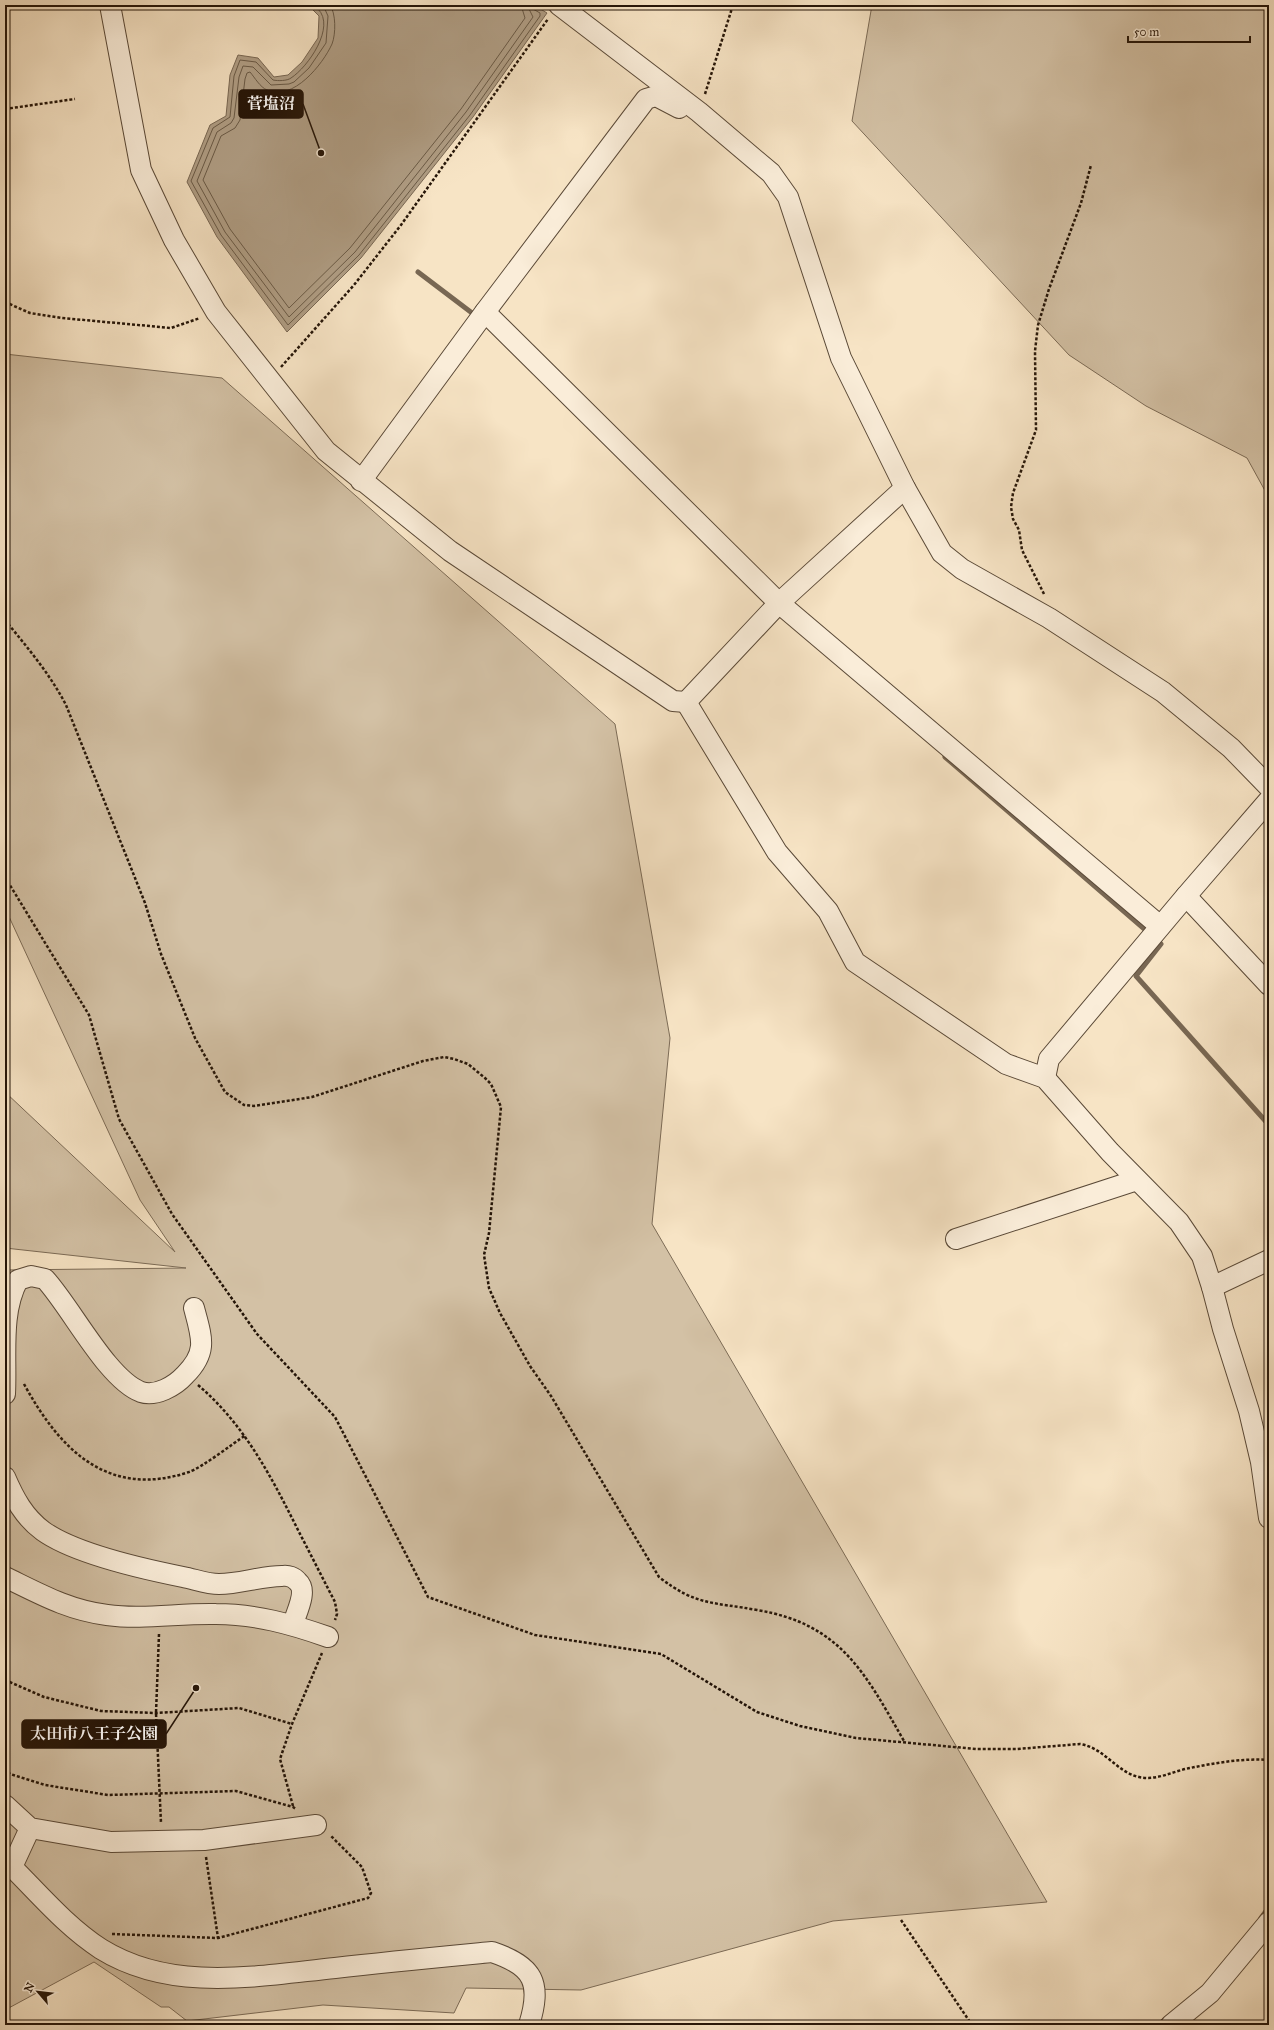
<svg xmlns="http://www.w3.org/2000/svg" width="1274" height="2030" font-family="'IM FELL Great Primer','Noto Serif JP',serif">
<rect width="100%" height="100%" fill="#f7e4c5"/>
<filter id="stains"><feTurbulence type="fractalNoise" baseFrequency=".005" numOctaves="4"/><feColorMatrix values="0 0 0 0 .2 0 0 0 0 .09 0 0 0 0 .02 0 0 0 .5 -.17"/></filter>
<radialGradient id="worn" r=".72"><stop offset=".6" stop-color="#630" stop-opacity="0"/><stop offset="1" stop-color="#630" stop-opacity=".3"/></radialGradient>
<!-- green -->
<g fill="#d3c1a5" stroke="#7c6b56">
<polygon points="872,5 1269,5 1269,498 1247,458 1146,406 1069,355 852,121"/>
<polygon points="5,354 222,378 615,724 670,1038 652,1224 1047,1902 833,1921 581,1990 466,1988 454,2013 323,2005 187,2021 169,2007 161,2007 94,1962 5,2010 5,1270 186,1268 5,1248 5,1092 175,1252 140,1200 5,908"/>
</g>
<!-- water -->
<polygon fill="#b09e85" stroke="#786753" points="316,5 534,5 547,13 473,117 361,258 287,332 217,237 187,182 210,125 226,116 230,75 238,55 258,58 274,77 288,75 302,62 318,38 319,16 312,9"/>
<g fill="none" stroke-linecap="round" stroke-linejoin="round">
<!-- shore -->
<g stroke="#6a5a46" stroke-width="1">
<path d="M318,5V9C336,27 308,67 291,78C287,81 278,81 273,80L256,62L240,60L234,76L230,117L213,128L191,181L221,235L288,325L359,255L470,115L540,16V13L533,9V5"/>
<polyline points="323,5 328,16 326,43 309,68 294,82 289,84 271,85 253,67 243,66 239,77 234,118 231,123 217,132 197,181 225,232 289,317 355,252 466,112 533,17 527,5"/>
<path d="M330,5C336,13 336,34 332,44C323,64 293,102 267,90C260,87 255,78 250,72L247,73L245,79L240,120L235,128L221,136L203,180L230,229L289,308L350,248L461,109L525,18L521,5"/>
</g>
<!-- stream -->
<g stroke="#786753" stroke-width="5">
<polyline points="418,272 476,316"/>
<polyline points="945,757 1149,933"/>
<polyline points="1155,939 1161,944 1136,976 1269,1125"/>
<polyline points="1261,1918 1269,1907"/>
<polyline points="1158,2025 1167,2018"/>
</g>
<!-- minor casing -->
<g stroke="#5a4937" stroke-width="22">
<g id="minor">
<polyline points="110,5 141,170 174,240 216,312 326,451 450,551 673,701 686,702 779,603 905,488"/>
<polyline points="559,5 699,112 771,173 788,197 841,358 905,488 942,553 962,569 1049,618 1163,692 1231,748 1269,787"/>
<polyline points="485,312 779,603 1160,926"/>
<polyline points="361,481 485,312 646,99 656,96 679,108"/>
<polyline points="686,702 777,852 828,911 855,962 1006,1064 1045,1078 1110,1152 1179,1222 1202,1256 1212,1287 1223,1329 1249,1411 1261,1462 1269,1518"/>
<polyline points="1186,896 1269,985"/>
<polyline points="1045,1078 1049,1059 1186,896 1269,800"/>
<polyline points="956,1239 1137,1180"/>
<polyline points="1212,1287 1269,1260"/>
<path d="M5,1394C7,1357 0,1313 18,1280L31,1276L45,1279C71,1307 107,1379 141,1392C156,1397 175,1386 185,1375C208,1352 202,1338 194,1308"/>
<path d="M5,1477C14,1498 24,1517 43,1531C75,1554 143,1569 183,1577C194,1579 207,1584 219,1584C240,1584 261,1576 282,1576C288,1575 294,1577 298,1582C308,1591 296,1613 293,1624"/>
<path d="M5,1577C40,1594 68,1610 107,1615C143,1620 179,1613 216,1614C255,1614 291,1624 328,1637"/>
<polyline points="5,1805 30,1828 111,1842 204,1840 316,1825"/>
<path d="M5,1866L12,1867C40,1895 67,1927 101,1949C172,1993 257,1976 335,1968C387,1962 440,1957 492,1952C534,1966 542,1983 529,2025"/>
<polyline points="12,1867 30,1828"/>
<polyline points="1171,2025 1210,1993 1269,1922"/>
</g>
</g>
<!-- path -->
<g stroke="#251508" stroke-width="2.5" stroke-dasharray="3 2" stroke-linecap="butt">
<polyline points="705,94 733,5"/>
<polyline points="5,109 75,99"/>
<polyline points="5,302 30,313 62,318 171,328 200,318"/>
<polyline points="281,367 354,285 401,225 548,19"/>
<polyline points="1044,594 1022,550 1019,530 1013,519 1011,507 1013,493 1036,430 1035,351 1038,325 1049,289 1081,203 1091,165"/>
<path d="M5,620C27,647 50,674 66,705L145,903L161,954L195,1038L225,1092L244,1105L254,1106L312,1097L423,1061L444,1057L454,1059L468,1064L485,1078L491,1084L501,1107L489,1233L484,1255L489,1288L500,1313L530,1366L551,1396L659,1577C696,1606 714,1602 757,1610C841,1624 865,1673 904,1741"/>
<path d="M5,877L89,1015L119,1119L172,1214L257,1334L335,1417L428,1597L535,1635L661,1654L757,1712L800,1726L856,1738L976,1749H1017L1080,1744C1105,1748 1116,1772 1139,1777C1157,1781 1173,1771 1190,1768C1215,1763 1243,1758 1269,1760"/>
<path d="M24,1384C60,1450 108,1499 189,1472C203,1467 232,1444 246,1435"/>
<path d="M198,1385C245,1425 272,1478 299,1532C311,1555 323,1579 335,1602L337,1614L335,1620"/>
<polyline points="159,1634 156,1713 161,1823"/>
<polyline points="5,1680 44,1697 101,1711 156,1713 239,1708 292,1724"/>
<polyline points="5,1768 10,1774 45,1785 108,1795 236,1791 293,1807 296,1809"/>
<polyline points="293,1806 280,1759 292,1724 322,1653"/>
<polyline points="206,1857 218,1938"/>
<polyline points="901,1920 972,2025"/>
<polyline points="112,1934 218,1938 368,1898 371,1893 362,1867 330,1835"/>
</g>
<!-- minor -->
<use href="#minor" stroke="#faedd9" stroke-width="20"/>
</g>
<!-- callouts -->
<path fill="none" stroke="#251508" stroke-width="1.5" d="M321 153L303 104M196 1688L166 1734"/>
<g fill="#251508" stroke="#faedd9" stroke-width="1.5">
<circle cx="321" cy="153" r="4"/>
<circle cx="196" cy="1688" r="4"/>
</g>
<g fill="#251508" stroke="#251508" stroke-width="1.5">
<rect x="239" y="90" width="64" height="28" rx="4"/>
<rect x="22" y="1720" width="144" height="28" rx="4"/>
</g>
<g font-size="16" text-anchor="middle" font-weight="bold" fill="#fff">
<text x="271" y="109">菅塩沼</text>
<text x="94" y="1739">太田市八王子公園</text>
</g>
<!-- margin -->
<rect width="1274" height="2030" fill="none" stroke="#f7e4c5" stroke-width="20"/>
<rect x="6" y="6" width="1262" height="2018" fill="none" stroke="#251508" stroke-width="2"/>
<rect x="10" y="10" width="1254" height="2010" fill="none" stroke="#251508"/>
<!-- north arrow -->
<g transform="translate(38 1992) rotate(298)" stroke="#faedd9" stroke-width="3" paint-order="stroke">
<path d="M0-3L7 15L0 10L-7 15Z" fill="#251508"/>
<text y="-6" font-size="11" font-weight="bold" text-anchor="middle" fill="#251508">N</text>
</g>
<!-- scale -->
<path d="M1128 36v6h122v-6" fill="none" stroke="#251508" stroke-width="2"/>
<text x="1134" y="36" font-size="12" fill="#251508" stroke="#faedd9" stroke-width="3" paint-order="stroke">50 m</text>
<rect width="100%" height="100%" filter="url(#stains)"/>
<rect width="100%" height="100%" fill="url(#worn)"/>
</svg>
